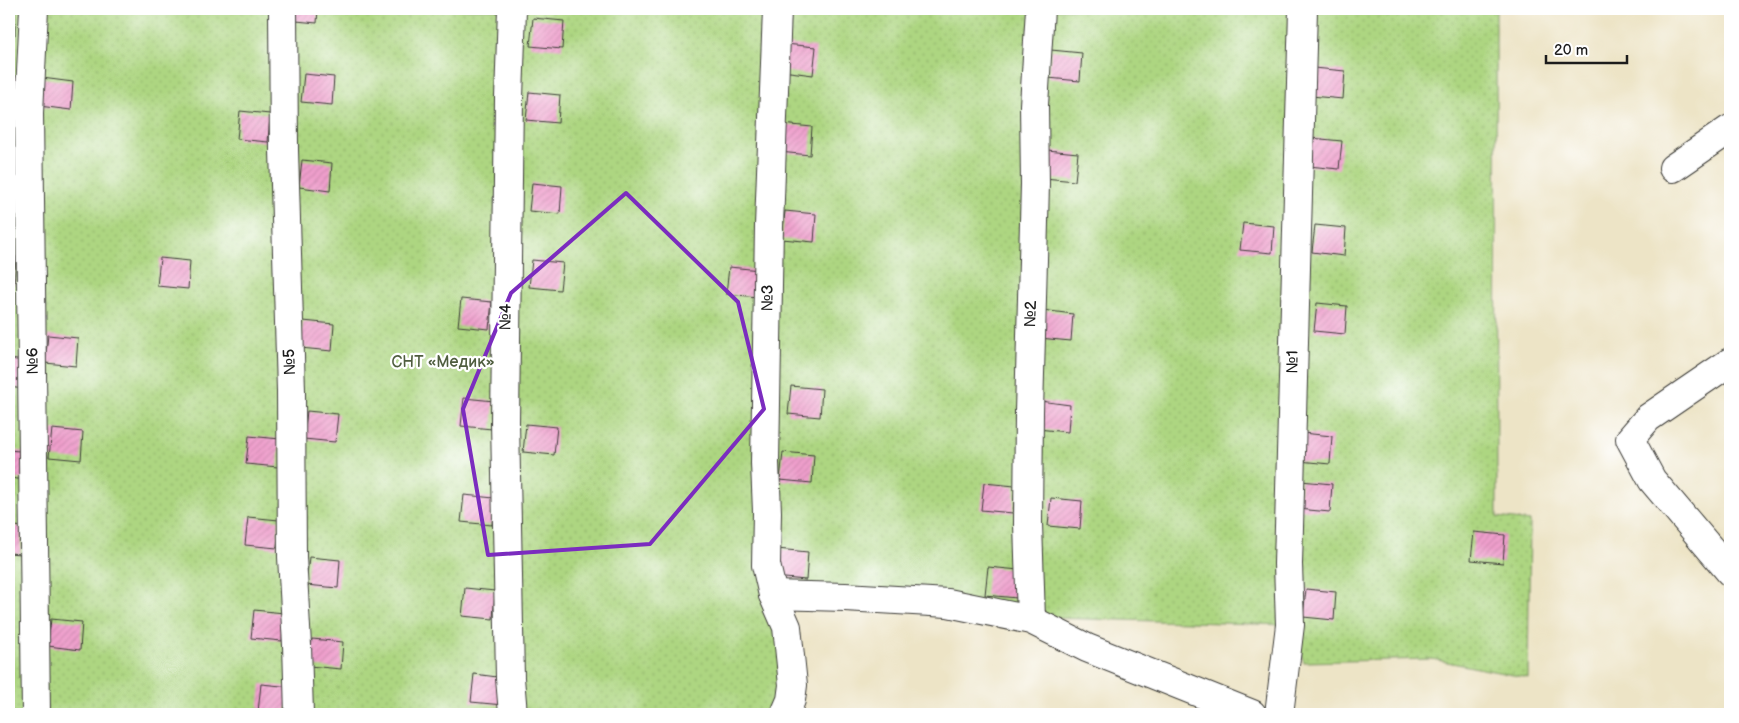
<svg xmlns="http://www.w3.org/2000/svg" width="1739" height="723" font-family="'Balsamiq Sans',sans-serif">
<defs>
<pattern id="park-dots" width="8" height="8" patternUnits="userSpaceOnUse" patternTransform="scale(1.25)"><rect width="8" height="8" fill="#add681"/><path d="M2 2h.1M6 6h.1" fill="none" stroke="#94b76f" stroke-width="1.8" stroke-linecap="round"/></pattern>
<pattern id="building-hatch" width="6" height="6" patternUnits="userSpaceOnUse" patternTransform="scale(1.25)"><rect width="6" height="6" fill="#ef9fcc"/><path d="M-1 1l2-2M0 6l6-6M5 7l2-2" fill="none" stroke="#cc88af"/></pattern>
</defs>
<rect width="100%" height="100%" fill="#fff"/>
<filter id="ink" filterUnits="userSpaceOnUse"><feTurbulence type="fractalNoise" baseFrequency=".02" numOctaves="2"/><feDisplacementMap in="SourceGraphic" scale="10" xChannelSelector="R" yChannelSelector="G"/><feConvolveMatrix kernelMatrix="1 2 1 2 8 2 1 2 1" color-interpolation-filters="sRGB"/></filter>
<filter id="wash" filterUnits="userSpaceOnUse"><feTurbulence type="fractalNoise" baseFrequency=".0096" numOctaves="4" result="noise"/><feDisplacementMap in="SourceGraphic" scale="20" xChannelSelector="R" yChannelSelector="G"/><feGaussianBlur stdDeviation="1.12" result="paint"/><feColorMatrix in="noise" values="0 0 0 0 0 0 0 0 0 0 0 0 0 0 0 0 0 1.4 0 .05"/><feComposite in="paint" operator="in"/></filter>
<g filter="url(#wash)">
<rect width="100%" height="100%" fill="#ede4c6"/>
<!-- park -->
<polygon fill="url(#park-dots)" stroke="#64794e" points="9,9 1496,9 1497,517 1530,521 1528,678 1432,659 1304,662 1290,625 1053,618 783,586 795,714 9,714"/>
<g id="blocks">
<!-- building -->
<g fill="url(#building-hatch)">
<polygon points="9,9 15,9 15,35 9,34"/>
<polygon points="287,9 318,9 317,23 286,20"/>
<polygon points="533,18 564,21 562,49 530,46"/>
<polygon points="785,44 816,47 813,75 782,71"/>
<polygon points="1051,50 1082,53 1080,81 1048,78"/>
<polygon points="1314,68 1345,71 1343,99 1311,96"/>
<polygon points="304,74 334,77 332,105 301,102"/>
<polygon points="9,76 18,77 16,105 9,104"/>
<polygon points="42,78 73,82 71,110 39,106"/>
<polygon points="529,92 560,95 558,123 526,120"/>
<polygon points="240,111 270,114 268,142 237,139"/>
<polygon points="782,124 812,127 810,155 779,152"/>
<polygon points="1311,138 1342,141 1339,169 1308,166"/>
<polygon points="1047,150 1078,153 1075,181 1044,178"/>
<polygon points="302,160 332,163 330,191 299,187"/>
<polygon points="9,166 16,167 14,195 9,194"/>
<polygon points="532,183 562,186 560,214 529,211"/>
<polygon points="785,211 816,214 814,242 782,239"/>
<polygon points="1243,223 1274,226 1272,253 1240,250"/>
<polygon points="1315,225 1346,228 1344,256 1312,252"/>
<polygon points="9,256 16,257 14,285 9,284"/>
<polygon points="160,258 190,261 188,289 157,286"/>
<polygon points="532,260 563,263 560,290 529,287"/>
<polygon points="729,267 760,270 758,297 726,294"/>
<polygon points="461,299 492,302 489,329 458,326"/>
<polygon points="1317,303 1347,306 1345,334 1314,331"/>
<polygon points="1042,310 1073,314 1071,341 1039,338"/>
<polygon points="303,321 334,324 332,351 300,348"/>
<polygon points="48,335 78,338 76,366 45,363"/>
<polygon points="9,359 25,361 23,389 9,387"/>
<polygon points="791,386 822,389 820,417 788,414"/>
<polygon points="464,398 494,401 492,429 461,426"/>
<polygon points="1040,401 1070,405 1068,432 1037,429"/>
<polygon points="307,411 338,414 335,442 304,439"/>
<polygon points="526,424 557,427 554,455 523,452"/>
<polygon points="52,429 83,432 81,460 49,457"/>
<polygon points="1302,433 1332,436 1330,464 1299,461"/>
<polygon points="249,436 280,439 278,467 246,464"/>
<polygon points="9,450 29,452 27,480 9,478"/>
<polygon points="783,452 814,455 812,483 780,480"/>
<polygon points="1301,481 1332,484 1330,512 1298,509"/>
<polygon points="984,483 1015,486 1013,513 981,510"/>
<polygon points="464,495 494,498 492,525 461,522"/>
<polygon points="1051,498 1082,501 1080,529 1048,526"/>
<polygon points="248,517 279,520 277,548 245,545"/>
<polygon points="9,525 22,527 20,554 9,553"/>
<polygon points="1474,532 1505,535 1503,563 1471,560"/>
<polygon points="777,549 808,552 806,580 774,577"/>
<polygon points="309,557 340,560 338,588 306,585"/>
<polygon points="988,567 1019,570 1017,598 985,595"/>
<polygon points="465,588 495,591 493,619 462,616"/>
<polygon points="1306,589 1336,592 1334,620 1303,617"/>
<polygon points="254,610 284,613 282,641 251,638"/>
<polygon points="51,619 82,622 80,650 48,646"/>
<polygon points="312,639 343,642 341,669 309,666"/>
<polygon points="474,674 505,678 503,705 471,702"/>
<polygon points="261,684 292,687 285,714 258,712"/>
</g>
</g>
</g>
<g filter="url(#ink)">
<use href="#blocks" fill-opacity="0" stroke="#3b3a36" stroke-width="1"/>
<g fill="none" stroke-linecap="round" stroke-linejoin="round">
<!-- minor casing -->
<g stroke="#3b3a36" stroke-width="30">
<g id="minor">
<polyline points="34,9 29,113 36,714"/>
<polyline points="283,9 284,150 291,391 292,557 297,645 299,714"/>
<polyline points="512,9 509,98 505,422 510,678 513,714"/>
<polyline points="777,9 769,226 765,463 767,512 766,565 773,595 787,627 793,685 791,700 785,714"/>
<polyline points="1673,168 1730,129"/>
<polyline points="1730,362 1648,418 1630,439 1652,480 1730,572"/>
<polyline points="773,595 845,597 948,603 1031,620 1087,648 1252,714"/>
<polyline points="1031,620 1028,523 1029,412 1035,184 1034,105 1040,9"/>
<polyline points="1279,714 1290,625 1288,564 1303,9"/>
</g>
</g>
<!-- minor -->
<use href="#minor" stroke="#fff" stroke-width="28"/>
</g>
</g>
<!-- marked area -->
<path fill="none" stroke="#7b2cbf" stroke-width="4" stroke-linejoin="round" d="M626,193L738,302L764,409L650,544L488,555L463,409L511,293Z"/>
<g text-anchor="middle" dominant-baseline="central" stroke-width="4.5" stroke-linejoin="round" paint-order="stroke">
<!-- street labels -->
<g font-size="16" fill="#1c1c1c" stroke="#fff">
<text transform="translate(768 298) rotate(-89)">№3</text>
<text transform="translate(1031 314) rotate(-88)">№2</text>
<text transform="translate(506 317) rotate(-89)">№4</text>
<text transform="translate(33 361) rotate(-91)">№6</text>
<text transform="translate(290 362) rotate(-92)">№5</text>
<text transform="translate(1293 362) rotate(-89)">№1</text>
</g>
<!-- park labels -->
<g font-size="16" fill="#4f5d3f" stroke="#fff">
<text x="443" y="362">СНТ «Медик»</text>
</g>
</g>
<!-- margin -->
<rect width="1739" height="723" fill="none" stroke="#fff" stroke-width="30"/>
<!-- scale -->
<path d="M1546 55v8h81v-8" fill="none" stroke="#1c1c1c" stroke-width="2.5"/>
<text x="1554" y="55" font-size="15" fill="#1c1c1c" stroke="#ffffff" stroke-width="4" paint-order="stroke">20 m</text>
</svg>
